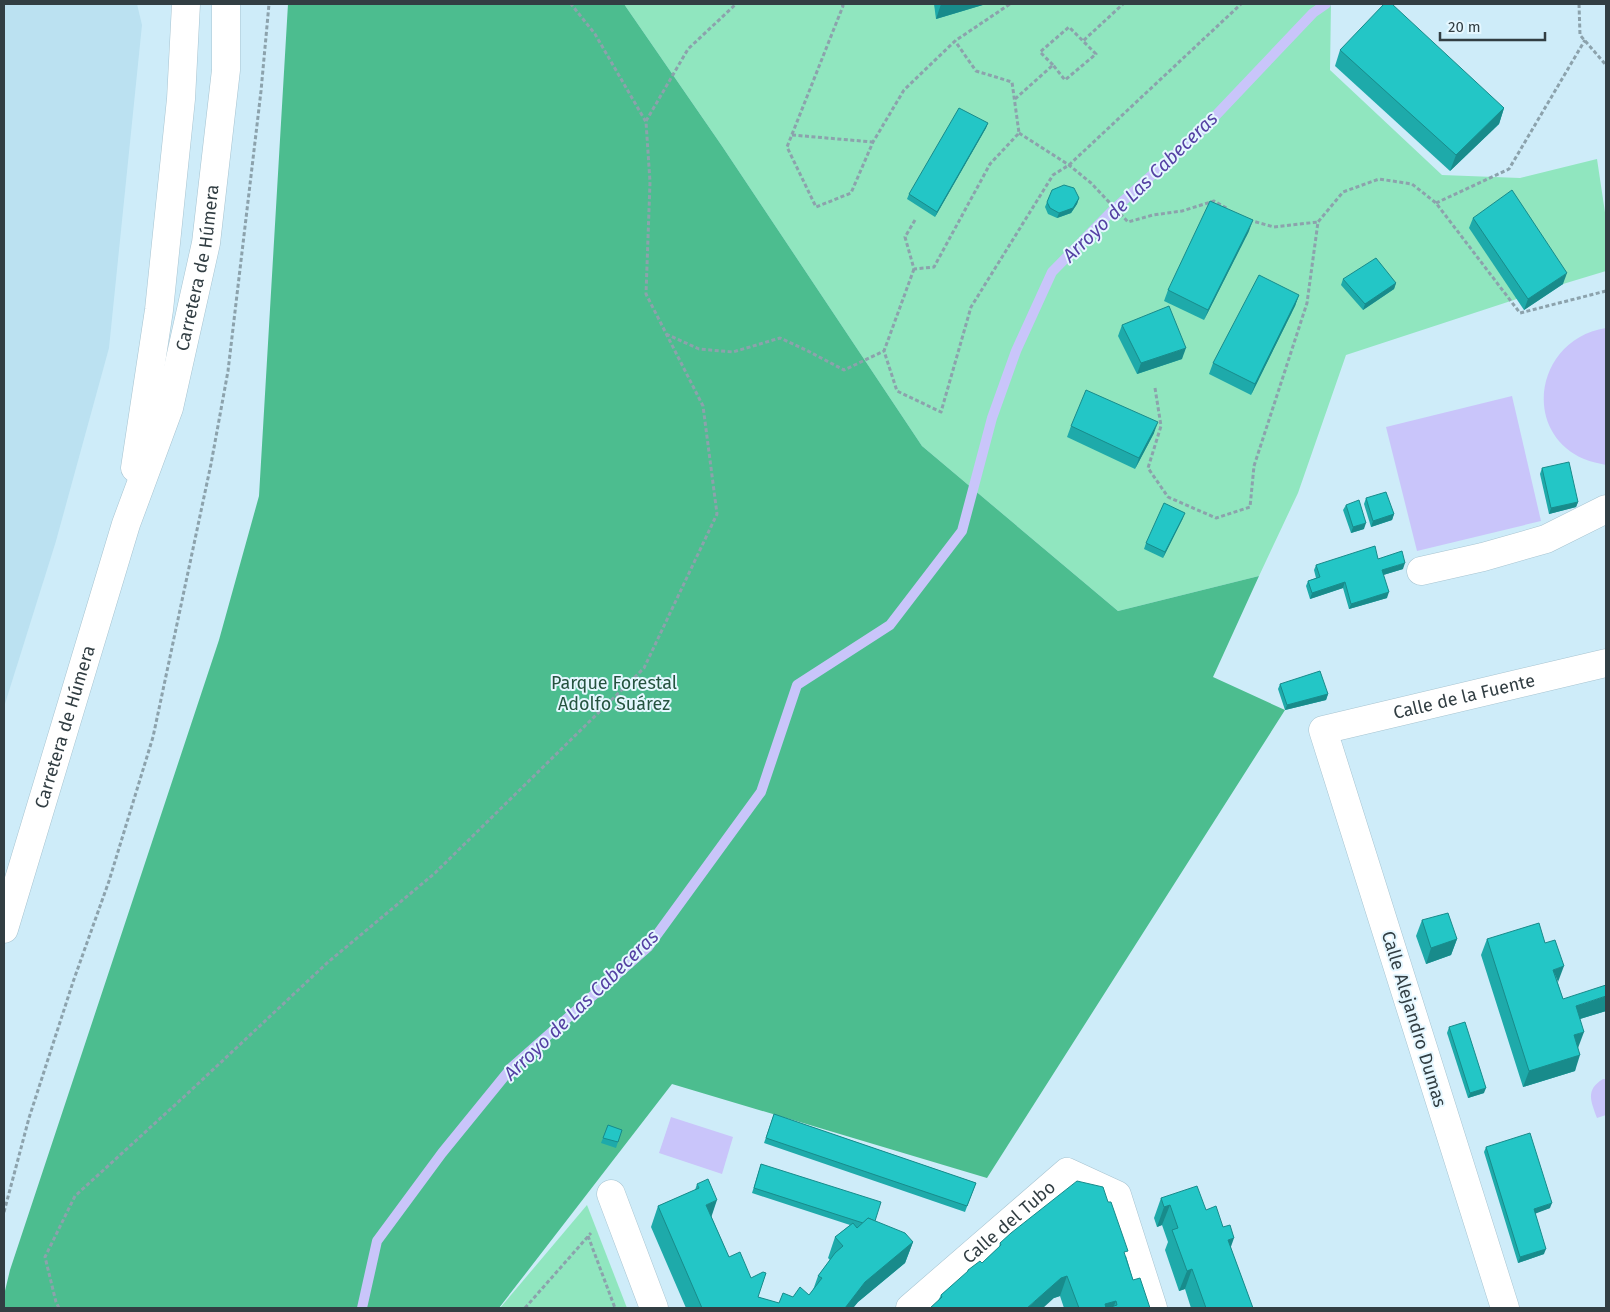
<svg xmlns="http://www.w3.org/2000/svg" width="1610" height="1312" font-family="'Fira Sans',sans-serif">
<rect width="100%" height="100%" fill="#ceecf9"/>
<!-- built -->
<polygon fill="#bbe1f1" points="4,4 137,4 142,25 109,348 56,541 4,707"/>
<!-- green -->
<g fill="#90e6bf">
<polygon points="624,4 1331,4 1330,70 1442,175 1520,178 1597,159 1606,219 1606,271 1563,284 1346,355 1298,493 1259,576 1118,611 922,446 722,146"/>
<polygon points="587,1205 627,1308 500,1308"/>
</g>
<!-- forest -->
<polygon fill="#4cbd8f" points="288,4 624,4 722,146 922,446 1118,611 1259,576 1213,677 1285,710 987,1178 672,1084 499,1308 4,1308 4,1295 10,1270 219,640 259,496"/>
<!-- water -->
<g fill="#c9c5fa">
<path d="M1606,328V465C1599,463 1591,462 1584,459C1520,431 1536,339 1606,328Z"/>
<polygon points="1512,396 1541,521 1417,551 1386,427"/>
<path d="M1603,1079H1606V1115L1597,1118C1591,1101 1585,1090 1603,1079Z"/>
<polygon points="671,1117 733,1137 722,1174 659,1153"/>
</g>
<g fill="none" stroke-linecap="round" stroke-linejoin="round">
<!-- stream -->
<polyline stroke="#c9c5fa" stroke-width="10" points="362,1308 377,1241 442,1153 512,1067 648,947 761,792 797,685 890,625 962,531 992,418 1016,351 1052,272 1113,210 1201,131 1313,13 1326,4"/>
<!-- minor casing -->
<g stroke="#a7c4d1" stroke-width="29">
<g id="minor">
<polyline points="1421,571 1483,557 1546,539 1606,509"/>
<polyline points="611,1194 654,1308"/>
<path id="s1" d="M910,1308L1067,1172L1117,1195L1153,1308"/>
<path id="s2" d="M1505,1308L1323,730L1606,663"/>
</g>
</g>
<!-- major casing -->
<g stroke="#a7c4d1" stroke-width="29">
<g id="major">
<polyline points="135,468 159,310 181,99 186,4"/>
<path id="s3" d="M4,929L126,524L169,408L206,243L226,70V4"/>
</g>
</g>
<!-- path -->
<g stroke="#8ca2ac" stroke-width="3" stroke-dasharray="4 2.5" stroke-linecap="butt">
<polyline points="842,4 843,6 787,147 816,207 851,193 873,142 904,90 955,41 1010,4"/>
<polyline points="1579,4 1580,35 1606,65"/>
<polyline points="1053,65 1040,52 1069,27 1083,41"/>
<polyline points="1015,99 1053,65 1065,80 1096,54 1083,41 1123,4"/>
<polyline points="646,121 688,49 736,4"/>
<polyline points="1019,133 1069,165 1091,183 1128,222 1153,215 1182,211 1214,201 1228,209"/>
<polyline points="792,135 873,142"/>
<polyline points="1436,203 1509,169 1585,40"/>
<polyline points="915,220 905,237 914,269 934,267 990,164 1019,133 1012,82 976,71 955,41"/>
<polyline points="1249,220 1274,227 1318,222"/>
<polyline points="914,269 884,351 897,391 941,412 971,307 1053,175 1069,165 1241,4"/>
<polyline points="666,334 699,349 733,352 780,338 806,350 844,370 884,351"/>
<polyline points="1155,388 1161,426 1148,468 1168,497 1216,518 1250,507 1254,466 1307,303 1318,222 1343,192 1379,179 1412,184 1436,203 1520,313 1606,291"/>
<polyline points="4,1212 29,1118 73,982 109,881 153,737 211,464 228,371 261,91 269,4"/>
<polyline points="588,1236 615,1308"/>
<polyline points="59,1308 56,1302 45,1257 75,1196 187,1094 327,963 435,873 644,668 717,514 703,406 646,294 650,182 646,122 595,34 571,4"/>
<polyline points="525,1308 591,1233"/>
</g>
<!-- minor -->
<use href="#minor" stroke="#fff" stroke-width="28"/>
<!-- major -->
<use href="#major" stroke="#fff" stroke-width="28"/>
</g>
<!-- wall -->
<g fill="#1eaaaa">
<polygon points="934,4 986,4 936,19"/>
<polygon points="1340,50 1504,108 1499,124 1450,171 1335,66"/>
<polygon points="988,123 986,128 935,217 907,199 909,194"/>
<polygon points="1079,198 1077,204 1071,213 1057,218 1048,214 1045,207 1047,202"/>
<polygon points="1473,218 1563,284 1524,310 1469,228"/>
<polygon points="1249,231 1204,320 1164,301 1168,290"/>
<polygon points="1343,279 1396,283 1394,289 1363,310 1341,285"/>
<polygon points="1299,295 1295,306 1251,395 1209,374 1213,363"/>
<polygon points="1122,325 1182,359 1137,374 1118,336"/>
<polygon points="1071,426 1154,433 1135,469 1067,437"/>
<polygon points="1542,468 1578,502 1576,507 1549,514 1540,474"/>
<polygon points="1366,498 1394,514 1392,520 1371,527 1364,504"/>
<polygon points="1346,505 1364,529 1351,533 1343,510"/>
<polygon points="1183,518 1163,558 1144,549 1146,543"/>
<polygon points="1378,559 1403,569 1383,575 1387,598 1349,609 1343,588 1310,599 1306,586 1308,581 1316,578 1314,570 1316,565"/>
<polygon points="1280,684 1328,694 1326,700 1285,710 1278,689"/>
<polygon points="1422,920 1457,939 1451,955 1426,964 1416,936"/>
<polygon points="1487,939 1545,943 1563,999 1606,1011 1580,1019 1578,1048 1575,1071 1523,1087 1481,955"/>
<polygon points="1449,1027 1484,1093 1468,1098 1447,1033"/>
<polygon points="774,1114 976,1183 965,1212 764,1143"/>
<polygon points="608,1125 622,1130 616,1148 601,1143"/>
<polygon points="1486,1147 1550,1208 1535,1213 1544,1254 1518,1263 1484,1152"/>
<polygon points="761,1164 875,1221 913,1242 905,1263 858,1302 853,1308 686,1308 651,1227 658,1206 695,1190 697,1184 729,1257 758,1297 779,1303 793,1297 809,1295 813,1290 818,1276 830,1260 828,1258 835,1237 850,1225 752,1193"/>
<polygon points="1161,1198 1206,1210 1223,1227 1253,1308 1191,1308 1185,1289 1179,1291 1165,1250 1168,1242 1162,1225 1157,1227 1154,1218"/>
<polygon points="1000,1243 1126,1256 1133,1280 1150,1308 1064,1308 1060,1296 1054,1298 938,1301 941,1295 967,1273 968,1270 982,1263 999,1247"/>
</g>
<!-- shaded-wall -->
<g fill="#188b8b">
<polygon points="941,4 986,4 936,19"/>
<polygon points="1504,108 1499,124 1450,171 1456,155"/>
<polygon points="988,123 986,128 935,217 937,212"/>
<polygon points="1079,198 1077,204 1071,213 1057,218 1059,213"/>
<polygon points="1253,220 1249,231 1204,320 1208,310"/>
<polygon points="1567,273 1563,284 1524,310 1528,299"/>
<polygon points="1396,283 1394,289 1363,310 1365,304"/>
<polygon points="1299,295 1295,306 1251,395 1255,384"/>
<polygon points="1186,348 1182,359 1137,374 1141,363"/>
<polygon points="1158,422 1154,433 1135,469 1139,458"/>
<polygon points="1578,502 1576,507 1549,514 1551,508"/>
<polygon points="1185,513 1183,518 1163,558 1165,552"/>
<polygon points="1394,514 1392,520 1371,527 1373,521"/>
<polygon points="1366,523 1364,529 1351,533 1353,527"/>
<polygon points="1405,563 1403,569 1380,576 1382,570"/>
<polygon points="1345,582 1343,588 1310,599 1312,593"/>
<polygon points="1389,592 1387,598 1349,609 1351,604"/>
<polygon points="1328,694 1326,700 1285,710 1287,705"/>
<polygon points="1457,939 1451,955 1426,964 1431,948"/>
<polygon points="1564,966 1558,982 1553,970"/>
<polygon points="1606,996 1606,1011 1570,1022 1576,1006"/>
<polygon points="1584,1032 1578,1048 1574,1035"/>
<polygon points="1580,1055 1575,1071 1523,1087 1529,1071"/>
<polygon points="1486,1088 1484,1093 1468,1098 1470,1093"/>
<polygon points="717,1200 710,1221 706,1205"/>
<polygon points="1552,1203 1550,1208 1532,1215 1534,1209"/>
<polygon points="1170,1205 1162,1225 1157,1227 1164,1207"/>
<polygon points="1234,1238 1227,1258 1228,1240"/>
<polygon points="913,1242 905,1263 858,1302 853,1308 845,1308 865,1282"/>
<polygon points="1546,1249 1544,1254 1518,1263 1520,1257"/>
<polygon points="1192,1269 1185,1289 1179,1291 1187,1271"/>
<polygon points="1067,1276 1060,1296 1054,1298 1043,1308 1027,1308 1061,1278"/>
<polygon points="1116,1301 1113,1308 1104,1308 1105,1304"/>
</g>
<!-- building -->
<g fill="#23c6c6" stroke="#188b8b">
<polygon points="1384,4 1392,4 1504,108 1456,155 1340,50"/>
<polygon points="959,108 988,123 937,212 909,194"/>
<polygon points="1064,185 1074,188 1079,198 1073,208 1059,213 1050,208 1047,202 1052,190"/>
<polygon points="1512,190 1567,273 1528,299 1473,218"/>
<polygon points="1210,201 1253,220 1208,310 1168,290"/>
<polygon points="1376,258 1396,283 1365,304 1343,279"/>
<polygon points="1259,275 1299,295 1255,384 1213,363"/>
<polygon points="1169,306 1186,348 1141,363 1122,325"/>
<polygon points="1086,390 1158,422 1139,458 1071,426"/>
<polygon points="1569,462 1578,502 1551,508 1542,468"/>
<polygon points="1386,492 1394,514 1373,521 1366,498"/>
<polygon points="1359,500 1366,523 1353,527 1346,505"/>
<polygon points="1164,503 1185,513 1165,552 1146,543"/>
<polygon points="1375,546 1378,559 1402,551 1405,563 1382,570 1389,592 1351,604 1345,582 1312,593 1308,581 1320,577 1316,565"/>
<polygon points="1320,671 1328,694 1287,705 1280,684"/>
<polygon points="1448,913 1457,939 1431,948 1422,920"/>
<polygon points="1539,923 1545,943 1555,940 1564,966 1553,970 1563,999 1606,985 1606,996 1576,1006 1584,1032 1574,1035 1580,1055 1529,1071 1487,939"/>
<polygon points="1465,1022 1486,1088 1470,1093 1449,1027"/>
<polygon points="774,1114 976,1183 967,1206 766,1138"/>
<polygon points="608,1125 622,1130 618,1142 603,1138"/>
<polygon points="1530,1133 1552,1203 1534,1209 1546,1249 1520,1257 1486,1147"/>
<polygon points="761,1164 881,1202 875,1221 868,1218 863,1223 754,1188"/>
<polygon points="708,1179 717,1200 706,1205 729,1257 740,1252 751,1278 763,1272 766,1273 758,1297 779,1303 783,1293 793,1297 800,1287 809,1295 822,1278 818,1276 835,1253 843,1246 835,1237 853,1223 857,1228 868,1218 905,1233 913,1242 865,1282 845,1308 702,1308 658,1206 699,1188 697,1184"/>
<polygon points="1077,1181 1103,1187 1108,1202 1111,1202 1128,1251 1124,1252 1133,1280 1140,1278 1150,1308 1108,1308 1117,1305 1116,1301 1105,1304 1106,1308 1079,1308 1067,1276 1061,1278 1027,1308 930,1308 942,1297 941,1295 968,1271 968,1270 980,1261 982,1263 1001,1245 1000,1243 1011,1233"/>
<polygon points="1197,1186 1206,1210 1216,1206 1223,1227 1230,1225 1234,1238 1228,1240 1253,1308 1206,1308 1192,1269 1187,1271 1172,1230 1178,1228 1170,1205 1164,1207 1161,1198"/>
</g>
<g text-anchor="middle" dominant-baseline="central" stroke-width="4" stroke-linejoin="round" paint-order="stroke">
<!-- street labels -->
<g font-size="18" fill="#323e43" stroke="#e5f7ff">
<text stroke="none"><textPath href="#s3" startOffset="690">Carretera de Húmera</textPath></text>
<text stroke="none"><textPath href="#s2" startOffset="751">Calle de la Fuente</textPath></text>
<text stroke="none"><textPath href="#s3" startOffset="211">Carretera de Húmera</textPath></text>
<text transform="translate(1414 1019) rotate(73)">Calle Alejandro Dumas</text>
<text stroke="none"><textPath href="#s1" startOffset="131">Calle del Tubo</textPath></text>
</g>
<!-- park labels -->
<g font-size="18" fill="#25533f" stroke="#e5f7ff">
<text x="614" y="683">Parque Forestal<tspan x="614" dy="21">Adolfo Suárez</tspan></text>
</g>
<!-- water labels -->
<g font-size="19" font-style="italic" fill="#5541a4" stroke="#e5f7ff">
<text transform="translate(1140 187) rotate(-44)">Arroyo de Las Cabeceras</text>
<text transform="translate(581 1005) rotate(-44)">Arroyo de Las Cabeceras</text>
</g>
</g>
<!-- border -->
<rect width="1610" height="1312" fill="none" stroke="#323e43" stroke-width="10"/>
<!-- scale -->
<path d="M1440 32v8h105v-8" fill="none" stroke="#323e43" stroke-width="2.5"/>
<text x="1448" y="32" font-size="15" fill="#323e43" stroke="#e5f7ff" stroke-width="4" paint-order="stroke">20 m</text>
</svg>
